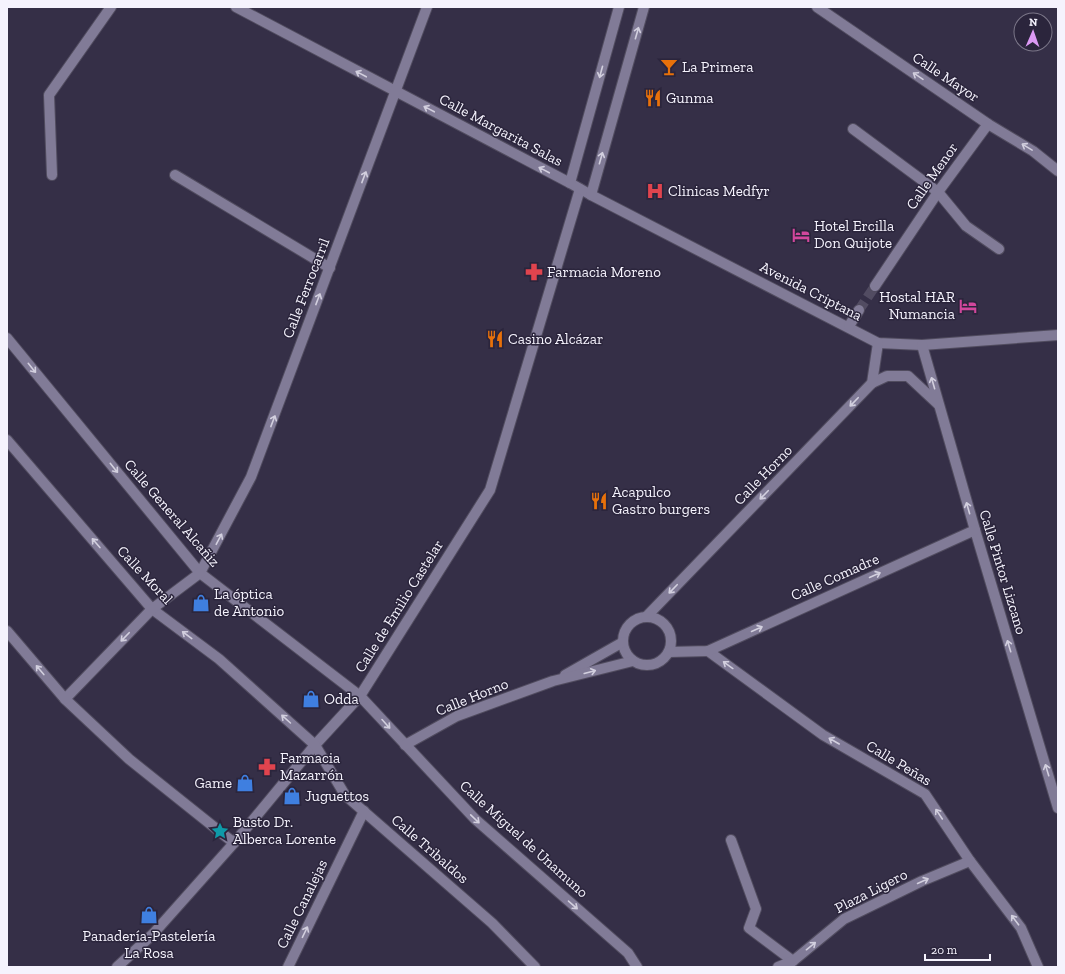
<svg xmlns="http://www.w3.org/2000/svg" width="1065" height="974" font-family="'Zilla Slab',serif">
<rect width="100%" height="100%" fill="#352f47"/>
<g fill="none" stroke-linecap="round" stroke-linejoin="round">
<!-- minor-tunnel -->
<polyline stroke="#524c62" stroke-width="10" stroke-dasharray="10 5" stroke-linecap="butt" points="859,310 875,286"/>
<!-- service casing -->
<g stroke="#514c5f" stroke-width="12">
<g id="service">
<polyline points="52,175 49,95 111,7"/>
<polyline points="175,175 330,268"/>
</g>
</g>
<!-- pedestrian casing -->
<g stroke="#514c5f" stroke-width="12">
<g id="pedestrian">
<polyline points="65,699 129,759 234,843"/>
<polyline points="117,967 153,934 234,843 315,745 360,696 490,490 580,189"/>
</g>
</g>
<!-- minor casing -->
<g stroke="#514c5f" stroke-width="12">
<g id="minor">
<polyline points="236,7 570,183 591,195 878,343 922,345 1058,335"/>
<polyline points="817,7 988,124 1033,151 1058,171"/>
<polyline points="853,129 938,192 966,226 999,249"/>
<polyline points="570,183 619,7"/>
<polyline points="591,195 644,7"/>
<polyline points="875,286 938,192 988,124"/>
<polyline points="849,326 859,310"/>
<polyline points="7,338 200,573 360,696 475,819 628,953 637,967"/>
<polyline points="922,345 975,530 1058,808"/>
<polyline points="872,383 887,376 908,376 938,404"/>
<polyline points="7,440 152,609 219,659 315,745 345,795 492,923 535,967"/>
<circle cx="647" cy="641" r="24"/>
<polyline points="646,617 872,383 878,343"/>
<polyline points="7,631 65,699 152,609 200,573 251,477 427,7"/>
<polyline points="708,651 823,735 925,794 970,861 1021,928 1038,967"/>
<polyline points="669,652 708,651 975,530"/>
<polyline points="565,675 623,642"/>
<polyline points="405,745 457,716 553,681 633,661"/>
<polyline points="731,840 756,909 749,928 793,961"/>
<polyline points="288,967 364,811"/>
<polyline points="778,967 793,961 844,919 922,881 970,861"/>
</g>
</g>
<!-- service -->
<use href="#service" stroke="#817b97" stroke-width="10"/>
<!-- pedestrian -->
<use href="#pedestrian" stroke="#817b97" stroke-width="10"/>
<!-- minor -->
<use href="#minor" stroke="#817b97" stroke-width="10"/>
</g>
<!-- one-way arrows -->
<defs><path id="oneway-shaft" d="M-6 0H5M1.5-3L5.5 0L1.5 3" fill="none" stroke-width="1.6" stroke-linecap="round" stroke-linejoin="round"/></defs>
<g stroke="#d2cfde">
<use href="#oneway-shaft" transform="translate(637 33) rotate(-74)"/>
<use href="#oneway-shaft" transform="translate(601 72) rotate(105)"/>
<use href="#oneway-shaft" transform="translate(361 74) rotate(-152)"/>
<use href="#oneway-shaft" transform="translate(918 76) rotate(-146)"/>
<use href="#oneway-shaft" transform="translate(429 109) rotate(-152)"/>
<use href="#oneway-shaft" transform="translate(1027 147) rotate(-149)"/>
<use href="#oneway-shaft" transform="translate(601 158) rotate(-74)"/>
<use href="#oneway-shaft" transform="translate(544 170) rotate(-152)"/>
<use href="#oneway-shaft" transform="translate(364 177) rotate(-69)"/>
<use href="#oneway-shaft" transform="translate(318 299) rotate(-69)"/>
<use href="#oneway-shaft" transform="translate(32 368) rotate(51)"/>
<use href="#oneway-shaft" transform="translate(933 383) rotate(-106)"/>
<use href="#oneway-shaft" transform="translate(854 402) rotate(134)"/>
<use href="#oneway-shaft" transform="translate(273 421) rotate(-69)"/>
<use href="#oneway-shaft" transform="translate(114 468) rotate(51)"/>
<use href="#oneway-shaft" transform="translate(764 495) rotate(134)"/>
<use href="#oneway-shaft" transform="translate(968 508) rotate(-106)"/>
<use href="#oneway-shaft" transform="translate(219 539) rotate(-62)"/>
<use href="#oneway-shaft" transform="translate(96 543) rotate(-131)"/>
<use href="#oneway-shaft" transform="translate(875 575) rotate(-24)"/>
<use href="#oneway-shaft" transform="translate(673 589) rotate(134)"/>
<use href="#oneway-shaft" transform="translate(757 629) rotate(-24)"/>
<use href="#oneway-shaft" transform="translate(187 635) rotate(-143)"/>
<use href="#oneway-shaft" transform="translate(125 637) rotate(134)"/>
<use href="#oneway-shaft" transform="translate(1009 646) rotate(-107)"/>
<use href="#oneway-shaft" transform="translate(728 665) rotate(-144)"/>
<use href="#oneway-shaft" transform="translate(40 670) rotate(-130)"/>
<use href="#oneway-shaft" transform="translate(590 672) rotate(-15)"/>
<use href="#oneway-shaft" transform="translate(286 719) rotate(-138)"/>
<use href="#oneway-shaft" transform="translate(386 724) rotate(48)"/>
<use href="#oneway-shaft" transform="translate(834 741) rotate(-150)"/>
<use href="#oneway-shaft" transform="translate(1047 770) rotate(-107)"/>
<use href="#oneway-shaft" transform="translate(939 814) rotate(-124)"/>
<use href="#oneway-shaft" transform="translate(475 819) rotate(44)"/>
<use href="#oneway-shaft" transform="translate(923 881) rotate(-24)"/>
<use href="#oneway-shaft" transform="translate(573 905) rotate(41)"/>
<use href="#oneway-shaft" transform="translate(1015 920) rotate(-127)"/>
<use href="#oneway-shaft" transform="translate(305 932) rotate(-64)"/>
<use href="#oneway-shaft" transform="translate(811 946) rotate(-39)"/>
</g>
<!-- icons -->
<defs>
<g id="bar-bare" transform="scale(1.38)"><path d="M-6-5H6L.8 .8V4.5H3.5V6h-7V4.5H-.8V.8Z" fill="#e8710a" stroke="#2b253c" stroke-width="2.5" paint-order="stroke"/></g>
<g id="restaurant-bare" transform="scale(1.38)"><path d="M-5-6h1v4h1v-4h1v4h1v-4h1v5L-1.5 .5V6h-2V.5L-5-1ZM5-6V6H3V1.5H1.5Q1.5-4 5-6Z" fill="#e8710a" stroke="#2b253c" stroke-width="2.5" paint-order="stroke"/></g>
<g id="hospital-bare" transform="scale(1.38)"><path d="M-5-5h3v3.5h4V-5h3V5h-3V1.5h-4V5h-3Z" fill="#e0444e" stroke="#2b253c" stroke-width="2.5" paint-order="stroke"/></g>
<g id="hotel-bare" transform="scale(1.38)"><path d="M-6-4.5h1.5V1H6V5H4.5V3h-9V5H-6ZM-4 0a1.8 1.8 0 1 1 3.6 0ZM.5 0V-2.5h3Q6-2.5 6 0Z" fill="#d1479c" stroke="#2b253c" stroke-width="2.5" paint-order="stroke"/></g>
<g id="pharmacy-bare" transform="scale(1.38)"><path d="M-2-6h4v4h4v4h-4v4h-4v-4h-4v-4h4Z" fill="#e0444e" stroke="#2b253c" stroke-width="2.5" paint-order="stroke"/></g>
<g id="shop-bare" transform="scale(1.38)"><path d="M-5-2.5h2.3a2.7 3.5 0 0 1 5.4 0H5L5.5 6h-11ZM-1.5-2.5h3a1.5 2.3 0 0 0-3 0Z" fill="#3f7fe0" stroke="#2b253c" stroke-width="2.5" paint-order="stroke"/></g>
<g id="sight-bare" transform="scale(1.38)"><path d="M0-6L1.8-2.2L6-1.7L2.9 1.2L3.7 5.4L0 3.3L-3.7 5.4L-2.9 1.2L-6-1.7L-1.8-2.2Z" fill="#0f9aa8" stroke="#2b253c" stroke-width="2.5" paint-order="stroke"/></g>
</defs>
<g fill-rule="evenodd">
<use href="#bar-bare" x="669" y="67"/>
<use href="#restaurant-bare" x="653" y="98"/>
<use href="#hospital-bare" x="655" y="191"/>
<use href="#hotel-bare" x="801" y="235"/>
<use href="#pharmacy-bare" x="534" y="272"/>
<use href="#hotel-bare" x="968" y="306"/>
<use href="#restaurant-bare" x="495" y="339"/>
<use href="#restaurant-bare" x="599" y="501"/>
<use href="#shop-bare" x="201" y="603"/>
<use href="#shop-bare" x="311" y="699"/>
<use href="#pharmacy-bare" x="267" y="767"/>
<use href="#shop-bare" x="245" y="783"/>
<use href="#shop-bare" x="292" y="796"/>
<use href="#sight-bare" x="220" y="831"/>
<use href="#shop-bare" x="149" y="915"/>
</g>
<g text-anchor="middle" dominant-baseline="central" stroke-width="3" stroke-linejoin="round" paint-order="stroke">
<!-- poi labels -->
<g font-size="15" fill="#f5f3fd" stroke="#2b253c" text-anchor="start">
<text x="682" y="67">La Primera</text>
<text x="666" y="98">Gunma</text>
<text x="668" y="191">Clinicas Medfyr</text>
<text x="814" y="226">Hotel Ercilla<tspan x="814" dy="17">Don Quijote</tspan></text>
<text x="547" y="272">Farmacia Moreno</text>
<text x="955" y="297" text-anchor="end">Hostal HAR<tspan x="955" dy="17">Numancia</tspan></text>
<text x="508" y="339">Casino Alcázar</text>
<text x="612" y="492">Acapulco<tspan x="612" dy="17">Gastro burgers</tspan></text>
<text x="214" y="594">La óptica<tspan x="214" dy="17">de Antonio</tspan></text>
<text x="324" y="699">Odda</text>
<text x="280" y="758">Farmacia<tspan x="280" dy="17">Mazarrón</tspan></text>
<text x="232" y="783" text-anchor="end">Game</text>
<text x="305" y="796">Juguettos</text>
<text x="233" y="822">Busto Dr.<tspan x="233" dy="17">Alberca Lorente</tspan></text>
<text x="149" y="936" text-anchor="middle">Panadería-Pastelería<tspan x="149" dy="17">La Rosa</tspan></text>
</g>
<!-- street labels -->
<g font-size="15" fill="#f5f3fd" stroke="#2b253c">
<text transform="translate(946 77) rotate(34)">Calle Mayor</text>
<text transform="translate(501 130) rotate(28)">Calle Margarita Salas</text>
<text transform="translate(932 176) rotate(-55)">Calle Menor</text>
<text transform="translate(306 288) rotate(-69)">Calle Ferrocarril</text>
<text transform="translate(811 291) rotate(27)">Avenida Criptana</text>
<text transform="translate(763 475) rotate(-46)">Calle Horno</text>
<text transform="translate(172 513) rotate(49)">Calle General Alcañiz</text>
<text transform="translate(1003 572) rotate(73)">Calle Pintor Lizcano</text>
<text transform="translate(145 575) rotate(47)">Calle Moral</text>
<text transform="translate(835 577) rotate(-24)">Calle Comadre</text>
<text transform="translate(399 606) rotate(-58)">Calle de Emilio Castelar</text>
<text transform="translate(472 697) rotate(-22)">Calle Horno</text>
<text transform="translate(899 763) rotate(31)">Calle Peñas</text>
<text transform="translate(524 839) rotate(42)">Calle Miguel de Unamuno</text>
<text transform="translate(430 849) rotate(41)">Calle Tribaldos</text>
<text transform="translate(871 891) rotate(-27)">Plaza Ligero</text>
<text transform="translate(302 904) rotate(-64)">Calle Canalejas</text>
</g>
</g>
<!-- border -->
<rect width="1065" height="974" fill="none" stroke="#f5f3fd" stroke-width="16"/>
<!-- north arrow -->
<g transform="translate(1033 32) rotate(2)"><circle r="19" fill="#2b253c" stroke="#7c7789"/>
<path d="M0-3L7 15L0 10L-7 15Z" fill="#dc99f4"/>
<text y="-6" font-size="11" font-weight="bold" text-anchor="middle" fill="#f5f3fd">N</text>
</g>
<!-- scale -->
<path d="M925 954v6h65v-6" fill="none" stroke="#f5f3fd" stroke-width="2"/>
<text x="931" y="954" font-size="12" fill="#f5f3fd" stroke="#2b253c" stroke-width="3" paint-order="stroke">20 m</text>
</svg>
